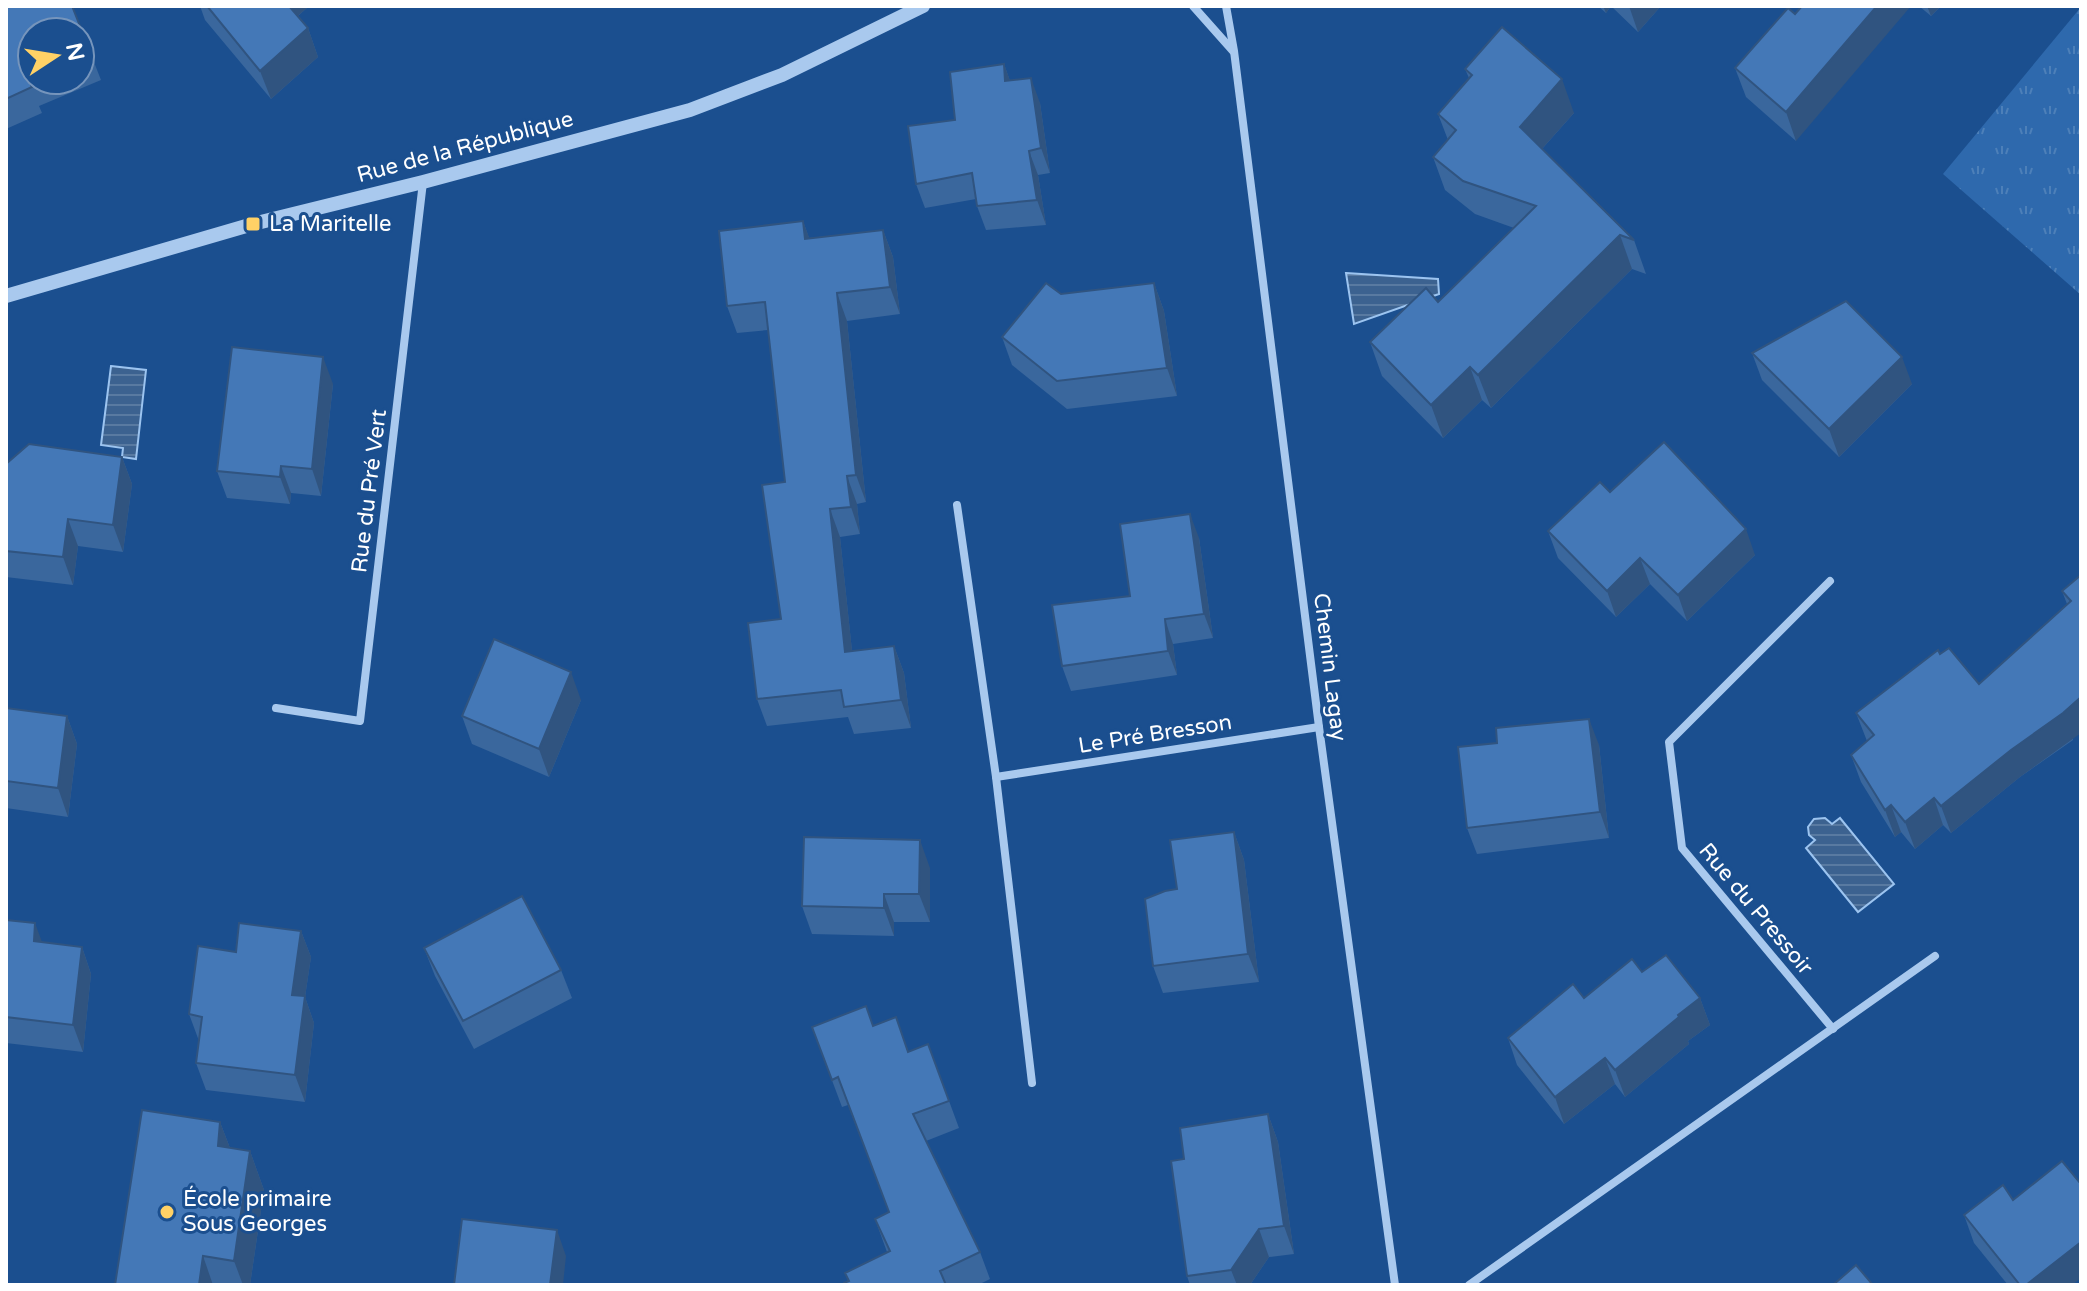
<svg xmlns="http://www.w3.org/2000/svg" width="2087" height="1291" font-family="'Varela Round',sans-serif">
<defs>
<pattern id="grass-tufts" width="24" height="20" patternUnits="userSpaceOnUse" patternTransform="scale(2)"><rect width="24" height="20" fill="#2e69ad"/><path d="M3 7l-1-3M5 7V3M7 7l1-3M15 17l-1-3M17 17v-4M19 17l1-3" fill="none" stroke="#4d80b9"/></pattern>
<pattern id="water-rules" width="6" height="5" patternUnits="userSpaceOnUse" patternTransform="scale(2)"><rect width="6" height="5" fill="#3c6290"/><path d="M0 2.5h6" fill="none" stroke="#597aa1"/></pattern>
</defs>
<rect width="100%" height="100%" fill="#1b4f8f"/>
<!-- grass -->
<polygon fill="url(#grass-tufts)" points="2081,7 2081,295 1943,174"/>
<!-- water -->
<g fill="url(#water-rules)" stroke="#9cc4f0" stroke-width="2">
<polygon points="1346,273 1438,279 1439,294 1354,324"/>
<polygon points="111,366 146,370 136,459 122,457 123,448 101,445"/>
<polygon points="1825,818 1832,824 1840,818 1894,884 1858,912 1806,848 1815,840 1809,835 1808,827 1814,819"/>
</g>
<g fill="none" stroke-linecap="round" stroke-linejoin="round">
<!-- minor -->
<g stroke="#a9c9ee" stroke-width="8">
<polyline points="1193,6 1233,51"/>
<polyline points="1226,6 1234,51 1319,727 1395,1285"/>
<polyline points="957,505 996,777 1032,1083"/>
<polyline points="1830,581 1669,742 1682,848 1833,1029"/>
<polyline points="276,708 360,721 423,182"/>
<polyline points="996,777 1319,727"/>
<polyline points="1469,1285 1935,956"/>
</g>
<!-- tertiary -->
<polyline stroke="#a9c9ee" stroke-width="14" points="6,296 253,224 423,182 690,110 782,75 923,6"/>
</g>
<!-- wall -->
<g fill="#3a679d" fill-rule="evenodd">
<path d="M6,6H72L101,80L39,106L42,113L6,129ZM32,32H80V80H32Z"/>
<polygon points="200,6 309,6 298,16 308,28 318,57 271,99 205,20"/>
<polygon points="1598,6 1661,6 1638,32 1611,6 1606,13"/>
<polygon points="1919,6 1941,6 1931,16"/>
<polygon points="1788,8 1796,141 1746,97 1735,68"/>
<polygon points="1004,64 1010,81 1040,103 1050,173 1038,175 1046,225 986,230 977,206 976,199 925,208 916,184 955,120"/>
<polygon points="1465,69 1574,113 1542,149 1634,240 1646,274 1632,269 1491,408 1482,400 1443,438 1382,376 1370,342 1438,302 1514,228 1475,214 1445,190 1433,157 1448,140 1438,114 1469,78"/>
<polygon points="803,221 809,238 883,230 893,257 900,314 847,321 866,502 857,504 860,534 840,537 852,651 894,646 904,673 911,728 854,734 848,717 767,726 757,699 781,619 785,482 768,330 737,333 727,306"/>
<polygon points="1154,283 1164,311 1177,396 1067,409 1012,365 1002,337"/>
<polygon points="1752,353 1912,384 1839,457 1762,380"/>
<polygon points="333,384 321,496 291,493 290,504 227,498 217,471"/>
<polygon points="122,457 132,484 123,552 78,546 73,585 6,577 6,464"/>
<polygon points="1610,492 1755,555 1687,621 1650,584 1616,617 1558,558 1548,531"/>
<polygon points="1199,538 1213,638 1173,644 1177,675 1071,691 1062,666 1130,596"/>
<polygon points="2081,575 2073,740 2020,777 1951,833 1943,825 1915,849 1901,832 1895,837 1861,782 1851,755 1867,741 1856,713 1940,654 1979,684 2067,604 2062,591"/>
<polygon points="581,700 549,777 472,744 462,716"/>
<polygon points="6,708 67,716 77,744 68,817 6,808"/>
<polygon points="1599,745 1609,838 1477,854 1467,828"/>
<polygon points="1234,832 1244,860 1259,982 1163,993 1153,966 1177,889"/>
<polygon points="930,868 930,922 894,922 894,936 812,934 802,906"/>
<polygon points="6,920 42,942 82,947 91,974 83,1052 6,1043"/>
<polygon points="301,931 311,957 305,997 314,1023 305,1102 206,1090 196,1063 199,1041 189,1014 236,952"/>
<polygon points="424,948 561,970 572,998 474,1049 435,976"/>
<polygon points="1642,972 1700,998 1710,1025 1688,1041 1689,1044 1625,1097 1615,1084 1564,1124 1517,1065 1508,1038 1584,998"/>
<polygon points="873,1026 909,1052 928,1044 959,1128 926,1141 980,1252 990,1279 978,1285 844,1285 848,1281 845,1273 887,1252 875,1219 889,1212 848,1105 842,1107 812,1027"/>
<polygon points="1268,1114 1278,1142 1294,1254 1269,1257 1250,1285 1190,1285 1187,1276 1184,1159"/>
<polygon points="220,1122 230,1148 250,1151 264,1190 250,1285 115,1285"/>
<polygon points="2013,1200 2072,1285 2008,1285 1974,1243 1964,1215"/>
</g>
<!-- shaded-wall -->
<g fill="#305480">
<polygon points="284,6 309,6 290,23"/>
<polygon points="1603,6 1611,6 1606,13"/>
<polygon points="1629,6 1661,6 1638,32"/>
<polygon points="1877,6 1911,6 1796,141 1786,112"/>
<polygon points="1927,6 1941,6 1931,16"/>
<polygon points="308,28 318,57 271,99 260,71"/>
<polygon points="1004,64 1013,89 1005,81"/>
<polygon points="1031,78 1040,103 1050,173 1041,148"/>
<polygon points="1562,79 1574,113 1532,160 1520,127"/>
<polygon points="1029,151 1038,175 1046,225 1037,200"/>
<polygon points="803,221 813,248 805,239"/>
<polygon points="883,230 893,257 900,314 890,287"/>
<polygon points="1620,235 1632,269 1491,408 1478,375"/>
<polygon points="1154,283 1164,311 1177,396 1167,368"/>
<polygon points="837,293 847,321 866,502 856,475"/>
<polygon points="323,357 333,384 321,496 312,469"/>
<polygon points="1902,357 1912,384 1839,457 1829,429"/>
<polygon points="1470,367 1482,400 1443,438 1431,405"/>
<polygon points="122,457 132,484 123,552 113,525"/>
<polygon points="281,466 291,493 290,504 280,477"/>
<polygon points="847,476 857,504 860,534 851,507"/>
<polygon points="830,509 840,537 855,679 845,652"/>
<polygon points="1190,514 1199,538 1213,638 1204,614"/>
<polygon points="68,519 78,546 73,585 63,557"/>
<polygon points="1746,529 1755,555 1687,621 1678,595"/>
<polygon points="1640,558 1650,584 1616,617 1607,591"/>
<polygon points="1165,619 1173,644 1177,675 1168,651"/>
<polygon points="894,646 904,673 911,728 901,700"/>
<polygon points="571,672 581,700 549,777 539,749"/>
<polygon points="2081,697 2081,733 2020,777 1951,833 1941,806 2011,750"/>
<polygon points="67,716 77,744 68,817 58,788"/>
<polygon points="1589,719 1599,745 1609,838 1600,812"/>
<polygon points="1934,798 1943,825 1915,849 1905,822"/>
<polygon points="1891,805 1901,832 1895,837 1885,810"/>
<polygon points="1234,832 1244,860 1259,982 1248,954"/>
<polygon points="920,840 930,868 930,922 919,894"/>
<polygon points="884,894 894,922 894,936 884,908"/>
<polygon points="35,923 45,950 34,941"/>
<polygon points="301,931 311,957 305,997 314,1023 305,1102 295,1075 292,995"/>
<polygon points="82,947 91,974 83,1052 73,1025"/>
<polygon points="1700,998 1710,1025 1688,1041 1689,1044 1625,1097 1615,1070 1678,1015"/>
<polygon points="1605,1058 1615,1084 1564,1124 1555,1097"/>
<polygon points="1268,1114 1278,1142 1294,1254 1284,1226"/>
<polygon points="220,1122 235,1161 218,1146"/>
<polygon points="250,1151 264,1190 250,1285 243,1285 234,1261"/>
<polygon points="1259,1229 1269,1257 1250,1285 1237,1285 1231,1270"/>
<polygon points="557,1230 566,1256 563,1285 550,1285"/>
<polygon points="2081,1242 2081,1278 2072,1285 2026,1285"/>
<polygon points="203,1256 213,1285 199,1285"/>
</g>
<!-- building -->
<g fill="#4478b7" stroke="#305480" stroke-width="2">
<polygon points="6,6 72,6 91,54 80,59 80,32 32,32 32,79 29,80 32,87 6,99"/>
<polygon points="207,6 289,6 308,28 260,71"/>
<polygon points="1802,6 1877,6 1786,112 1735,68 1788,8 1795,14"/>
<polygon points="1502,27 1562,79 1520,127 1634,240 1620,235 1478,375 1470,367 1431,405 1370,342 1426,288 1438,302 1536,206 1463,181 1433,157 1456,130 1438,114 1472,75 1465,69"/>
<polygon points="1004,64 1005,81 1031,78 1041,148 1029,151 1037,200 977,206 972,173 916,184 908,126 955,120 950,72"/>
<polygon points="803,221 805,239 883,230 890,287 837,293 856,475 847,476 851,507 830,509 845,652 894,646 901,700 844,707 841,690 757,699 748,623 781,619 762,485 785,482 765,302 727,306 719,231"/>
<polygon points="1046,283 1061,294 1154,283 1167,368 1057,381 1002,337"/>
<polygon points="1846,301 1902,357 1829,429 1752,353"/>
<polygon points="232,347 323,357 312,469 281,466 280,477 217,471"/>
<polygon points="1664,442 1746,529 1678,595 1640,558 1607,591 1548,531 1600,482 1610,492"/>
<polygon points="29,444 122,457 113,525 68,519 63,557 6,551 6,464"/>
<polygon points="1190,514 1204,614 1165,619 1168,651 1062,666 1052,605 1130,596 1120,524"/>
<polygon points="2081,575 2081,697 2063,713 2011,750 1941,806 1934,798 1905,822 1891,805 1885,810 1851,755 1874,735 1856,713 1938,650 1940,654 1949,648 1979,684 2071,601 2062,591"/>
<polygon points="494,639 571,672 539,749 462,716"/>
<polygon points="6,708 67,716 58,788 6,781"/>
<polygon points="1589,719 1600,812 1467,828 1458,747 1497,743 1496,728"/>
<polygon points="1234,832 1248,954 1153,966 1145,899 1165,891 1177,889 1170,840"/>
<polygon points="804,837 920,840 919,894 884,894 884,908 802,906"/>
<polygon points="522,896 561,970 463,1021 424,948"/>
<polygon points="6,920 35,923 34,941 82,947 73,1025 6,1017"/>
<polygon points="239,923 301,931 292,995 305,996 295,1075 196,1063 202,1017 189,1014 198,946 236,952"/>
<polygon points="1666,955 1700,998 1678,1015 1679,1017 1615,1070 1605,1058 1555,1097 1508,1038 1573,984 1584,998 1632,959 1642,972"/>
<polygon points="866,1006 873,1026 896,1017 908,1052 928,1044 949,1101 913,1114 980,1252 940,1271 946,1285 844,1285 844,1283 849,1281 845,1273 890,1251 875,1219 889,1212 838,1077 832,1080 812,1027"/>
<polygon points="142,1110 220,1122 218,1146 250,1151 234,1261 203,1256 199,1285 115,1285"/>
<polygon points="1268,1114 1284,1226 1259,1229 1231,1270 1187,1276 1171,1161 1184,1159 1180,1128"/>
<polygon points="2062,1161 2081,1184 2081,1242 2026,1285 2020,1285 1964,1215 2003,1185 2013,1200"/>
<polygon points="462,1219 557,1230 550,1285 454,1285"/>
<polygon points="1856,1265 1873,1285 1833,1285"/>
</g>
<!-- markers -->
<g fill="#ffd166" stroke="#1b4f8f" stroke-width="3">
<rect x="245" y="216" width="16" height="16" rx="4"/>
<circle cx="167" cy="1212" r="8"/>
</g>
<g text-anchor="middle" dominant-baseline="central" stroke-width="6" stroke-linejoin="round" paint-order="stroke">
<!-- street labels -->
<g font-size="22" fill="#fff" stroke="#1b4f8f">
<text transform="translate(465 147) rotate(-15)">Rue de la République</text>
<text transform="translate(369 491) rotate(-83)">Rue du Pré Vert</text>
<text transform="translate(1330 667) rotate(83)">Chemin Lagay</text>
<text transform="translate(1155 734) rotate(-9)">Le Pré Bresson</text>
<text transform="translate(1756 909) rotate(50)">Rue du Pressoir</text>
</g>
<!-- poi labels -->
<g font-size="22" fill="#fff" stroke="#1b4f8f" text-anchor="start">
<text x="269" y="224">La Maritelle</text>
<text x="183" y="1199">École primaire<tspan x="183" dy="25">Sous Georges</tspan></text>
</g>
</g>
<!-- border -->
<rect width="2087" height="1291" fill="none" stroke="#ffffff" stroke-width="16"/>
<!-- north arrow -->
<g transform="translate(56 56) rotate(78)"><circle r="38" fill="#1b4f8f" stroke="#7695bc" stroke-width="2"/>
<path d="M0-6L14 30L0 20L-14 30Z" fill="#ffd166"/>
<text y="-12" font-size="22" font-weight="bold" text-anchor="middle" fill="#ffffff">N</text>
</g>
</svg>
